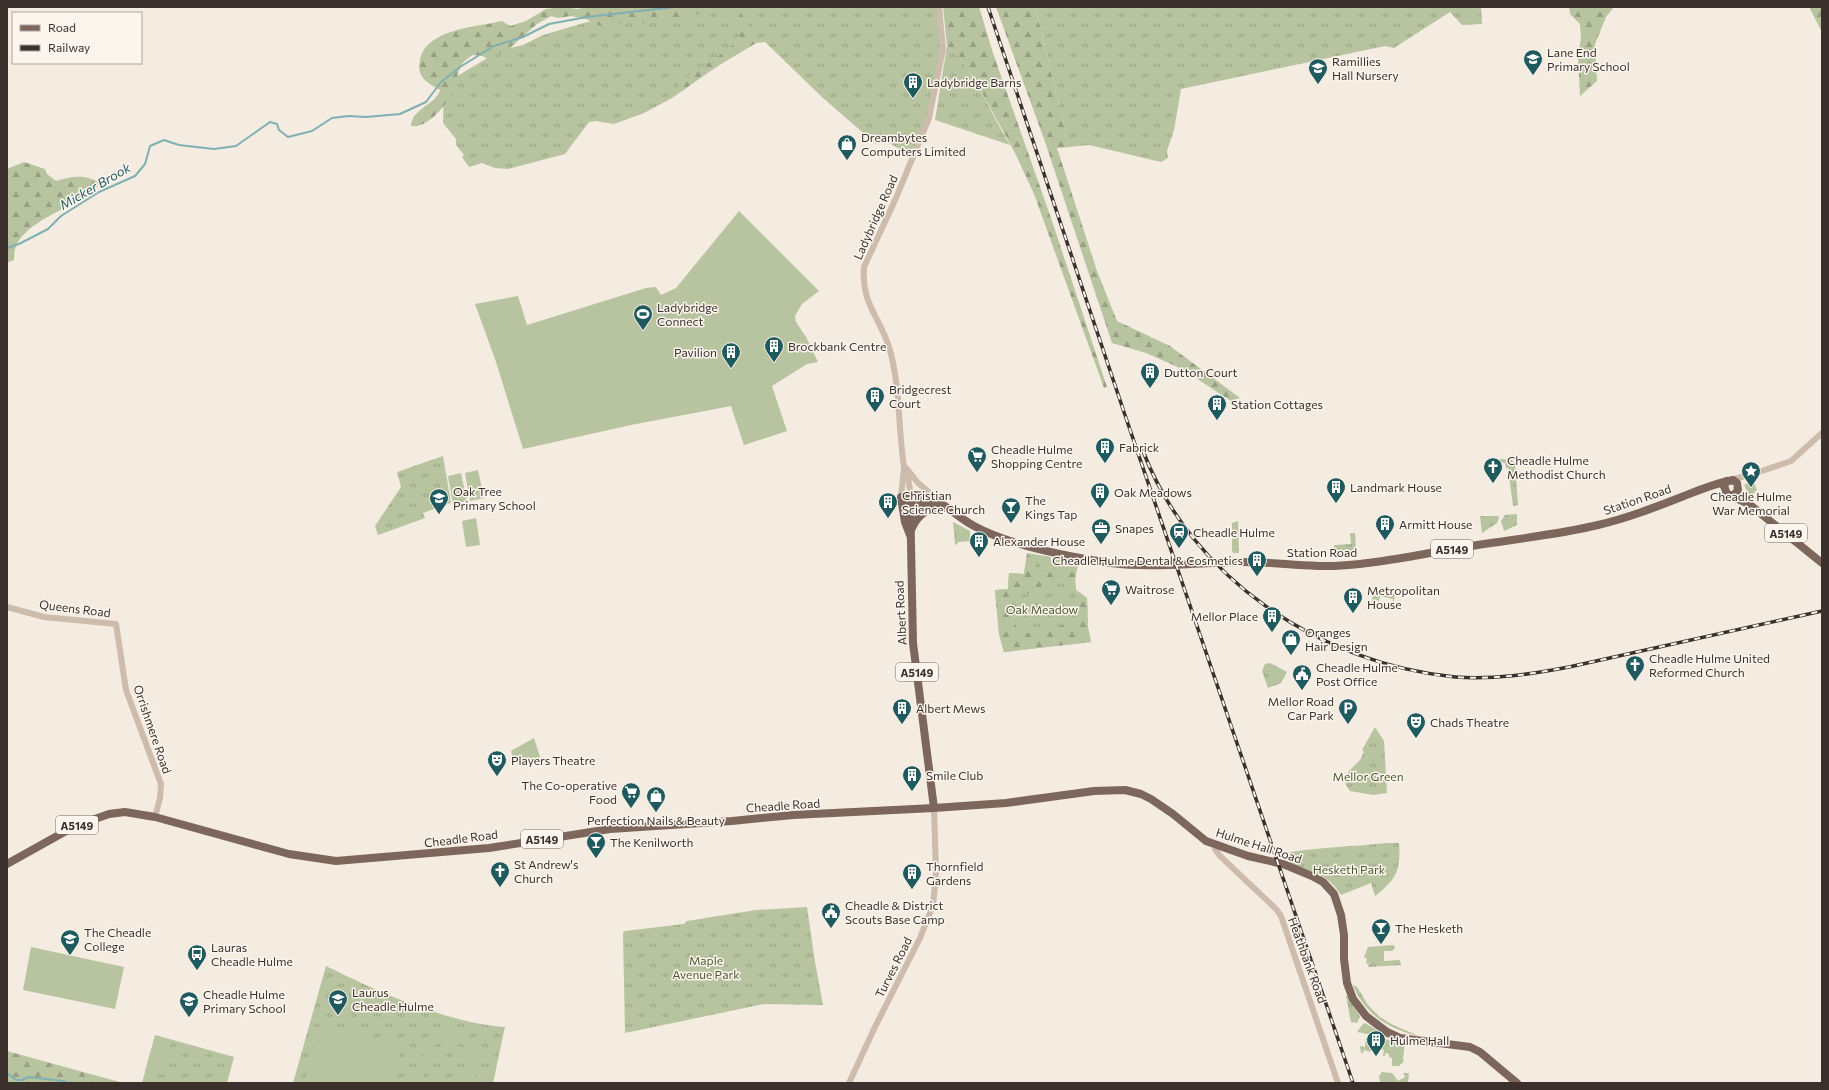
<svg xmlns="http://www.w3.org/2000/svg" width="1829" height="1090" font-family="Commissioner,sans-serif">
<defs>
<pattern id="grass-tufts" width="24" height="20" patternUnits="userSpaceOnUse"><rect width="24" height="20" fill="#b8c4a0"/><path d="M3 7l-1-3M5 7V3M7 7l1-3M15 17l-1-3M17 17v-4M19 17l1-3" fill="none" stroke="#97a083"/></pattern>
<pattern id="forest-firs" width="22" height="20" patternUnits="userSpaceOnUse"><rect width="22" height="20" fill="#b8c4a0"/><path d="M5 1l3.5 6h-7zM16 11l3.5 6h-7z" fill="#97a083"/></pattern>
</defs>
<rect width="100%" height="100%" fill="#f4ebe1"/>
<!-- grass -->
<g fill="url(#grass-tufts)">
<polygon points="687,7 938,7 943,49 934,97 913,157 881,138 876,144 823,98 765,42 756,43 722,63 672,98 644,113 614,124 596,121 589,122 565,154 508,169 495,168 482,163 469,167 462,157 464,155 456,145 456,139 443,123 444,84 501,50 523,45 543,35 560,30 587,22"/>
<polygon points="1034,7 1481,7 1482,24 1462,25 1450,12 1394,48 1385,46 1181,89 1174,130 1167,151 1168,158 1161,162 1089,145 1069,147 1039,22"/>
<path d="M947,46C977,73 989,111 1010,145L935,120Z"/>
<polygon points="443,456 451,503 423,513 425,518 378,535 375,526 401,487 397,472"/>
<polygon points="1500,459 1512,460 1515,464 1518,505 1513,506 1508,468 1506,468 1505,463 1500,462"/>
<polygon points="1517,514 1517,525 1504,531 1501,521 1505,515"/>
<polygon points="1480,516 1498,516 1499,518 1497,523 1482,533"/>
<polygon points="1238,521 1239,553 1233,553 1232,550 1232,523"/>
<polygon points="953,522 970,531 970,541 958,542 957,545 955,544"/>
<polygon points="1350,533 1355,533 1356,551 1352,555 1335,556 1334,545 1351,544"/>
<polygon points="1027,553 1051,557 1051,560 1054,560 1054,558 1074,562 1074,564 1078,565 1075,579 1076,590 1087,598 1088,628 1091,642 1004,652 999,634 995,590 1008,589 1009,573 1024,574"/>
<polygon points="1395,593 1393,610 1393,599 1380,596 1379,601 1376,600 1374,607 1371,606 1373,594"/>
<polygon points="1270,663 1287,672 1281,683 1268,688 1262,671 1265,664"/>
<path d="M1375,727L1384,741L1387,793L1373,795L1350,791C1338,777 1351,770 1359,761C1361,759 1362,755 1364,752L1362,750Z"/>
<path d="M1386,843H1399C1401,870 1397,879 1375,896L1371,883L1341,895C1329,875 1312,871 1292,865L1285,853C1318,847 1352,847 1386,843Z"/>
<polygon points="807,907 815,962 823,1005 764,1004 625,1033 623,933 625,931 684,924 687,921 756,910"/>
<polygon points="1400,960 1401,965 1368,967 1369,962"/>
<path d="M326,966C378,992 448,1023 505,1027L493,1083H293Z"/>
<path d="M1353,985L1357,987L1368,1005L1380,1017L1393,1025L1419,1036C1390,1030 1364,1014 1353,985Z"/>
<polygon points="1346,996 1348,996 1360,1017 1357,1023 1351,1022"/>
<polygon points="1365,1023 1389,1037 1389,1038 1357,1032 1363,1024"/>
<polygon points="155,1035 234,1057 227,1083 142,1083"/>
</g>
<!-- forest -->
<g fill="url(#forest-firs)" fill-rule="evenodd">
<path d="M562,7L578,9L586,7H737L751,29L756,43L708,72L682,91L678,88V83L683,78L710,62L737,42L740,37L741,30L737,23L729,15L719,10L707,9L685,21L676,19L653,23H638L628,20L609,28L598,25L586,19L571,16L558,18L551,16L537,24L509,49L487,59L483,56L472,55C469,58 463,61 461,66C457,73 457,82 454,90C448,103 428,129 411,126C412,108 436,105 440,90C427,83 416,77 420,60C426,29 476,27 502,21L510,26L526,21L546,9Z"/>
<polygon points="943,7 979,7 993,53 1052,221 1107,387 1104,388 1034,194 1016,155 974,78 955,54 947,46"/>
<polygon points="996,7 1034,7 1039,22 1069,147 1057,148 1097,271 1117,321 1170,346 1240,398 1231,401 1182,369 1146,353 1112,343 1044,139"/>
<polygon points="1569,7 1614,7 1606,17 1595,44 1597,81 1580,96 1578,57 1581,38 1580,24 1570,14"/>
<polygon points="1809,7 1822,7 1822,32"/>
<path d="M24,162L45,169L47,174L56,181C72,176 85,174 100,183C79,210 12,220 14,260L7,263V169Z"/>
<path d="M1027,555C1038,559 1036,571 1047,574L1065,565H1078L1075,579L1076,590L1087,598L1088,628L1091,642L1004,652L999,634L995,590L1008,589L1009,573L1024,574ZM1059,577C1069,580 1071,586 1075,594C1077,600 1081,606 1080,612C1078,625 1040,632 1028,633C1015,634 1015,625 1012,615C1010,609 1008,604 1014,598C1019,592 1026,595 1033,592C1043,587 1049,579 1059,577Z"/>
<polygon points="7,1051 123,1083 7,1083"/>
</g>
<!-- garden -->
<g fill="#b8c4a0">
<polygon points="739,211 819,291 802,304 795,316 796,322 806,337 818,362 807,364 772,386 787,431 744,445 731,406 631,425 523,449 496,362 475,304 518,296 527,325 646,288 656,287 661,295 676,288"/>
<polygon points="478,470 484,498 470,501 465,473"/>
<polygon points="461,473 467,501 453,504 448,476"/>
<polygon points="1753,480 1757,490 1750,497 1744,485"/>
<polygon points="476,518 480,545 466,547 462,521"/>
<polygon points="534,738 540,757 514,763 511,751"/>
<polygon points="1394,945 1395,948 1392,951 1384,951 1384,961 1366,964 1367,959 1364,957 1368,947"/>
<polygon points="31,947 124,967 115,1009 23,990"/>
<polygon points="331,1003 352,1009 350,1019 328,1013"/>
<polygon points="364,1013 386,1019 383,1028 362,1022"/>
<polygon points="320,1024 402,1045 393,1083 324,1083 306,1079"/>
<path d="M448,1033C481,1033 479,1059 474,1083H467C468,1075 472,1066 471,1058C468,1039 442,1032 431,1050C426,1058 424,1073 422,1083H416L426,1046L433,1038Z"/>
<polygon points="155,1037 171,1042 162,1075 145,1071"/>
<polygon points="1366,1037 1405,1042 1403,1059 1404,1061 1399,1066 1392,1066 1392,1058 1389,1057 1389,1054 1385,1053 1385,1056 1383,1056 1384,1050 1376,1048 1375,1050 1371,1050 1370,1052 1364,1050 1363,1053 1361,1053 1360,1046 1365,1047"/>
<polygon points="1382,1072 1392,1073 1398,1081 1405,1077 1403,1073 1409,1073 1408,1083 1380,1083 1379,1076"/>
</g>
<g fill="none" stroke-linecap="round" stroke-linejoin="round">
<!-- stream -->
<g stroke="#7fb0b2" stroke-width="2">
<polyline points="7,248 19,244 48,229 61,216 99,192 135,176 145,164 150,146 164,140 179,145 214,149 236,146 270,122 277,124 279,130 288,137 312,131 332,118 349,116 366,117 400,114 426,102 441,82 460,67 494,46 523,37 549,24 587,17 675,7"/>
<polyline points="7,1073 16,1080 22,1080 28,1077 63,1081 68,1083"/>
</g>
<!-- minor -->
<g stroke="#cdbbac" stroke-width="6">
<polyline points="907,469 918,483 937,499"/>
<polyline points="1731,480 1759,472 1791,461 1822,433"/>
<path d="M910,495C911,479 904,474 903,459C898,423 900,383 889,347C879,316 861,303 864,267L896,198L929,118L943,49L939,7"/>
<polyline points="901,497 904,468"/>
<polyline points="7,607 44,617 116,624 126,690 161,784 160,798 155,817"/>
<polyline points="1216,845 1215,849 1220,856 1276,909 1281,916 1338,1083"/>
<polyline points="849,1083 875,1027 920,938 933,905 936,873 934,808"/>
</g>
<!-- major -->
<g stroke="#7d675c" stroke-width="8">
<polyline points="1727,481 1724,486 1727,494 1749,504 1822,563"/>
<polyline points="910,495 913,643 934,808"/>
<polyline points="905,504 924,504 945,508"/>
<path d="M911,530C916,518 923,510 936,508"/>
<path d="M910,535L905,522L901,497C934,488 948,512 974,526C1009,545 1071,557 1111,563C1150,568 1196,563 1235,562C1268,561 1302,567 1334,566C1376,564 1417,555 1458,548C1505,540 1552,536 1598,525C1628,518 1656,507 1684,496C1699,490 1716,483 1733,480L1737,483L1738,490L1734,495H1729"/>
<polyline points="7,864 75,826 109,814 125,812 155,817 289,854 336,861 489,848 610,829 732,821 793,815 934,808 1006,803 1094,791 1125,790 1141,794 1151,799 1173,814 1206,841 1248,856 1283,864 1312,876 1323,882 1334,894 1341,915 1344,935 1344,959 1347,983 1353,999 1366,1016 1387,1032 1400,1038 1470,1047 1480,1052 1517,1083"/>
</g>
<!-- rail casing -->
<g stroke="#3b302b" stroke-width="3.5">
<g id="rail">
<polyline points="988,7 1126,418 1353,1083"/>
<path d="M1143,451C1192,579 1321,664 1455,677C1493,680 1532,674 1569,667L1822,611"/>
</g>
</g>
<!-- rail -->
<use href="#rail" stroke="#fbf5ee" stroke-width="2" stroke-dasharray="6" stroke-linecap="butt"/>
</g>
<!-- icons -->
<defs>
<g id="school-pin" transform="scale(1)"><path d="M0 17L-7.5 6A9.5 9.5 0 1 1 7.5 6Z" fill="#1f5a5e" stroke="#fbf5ee"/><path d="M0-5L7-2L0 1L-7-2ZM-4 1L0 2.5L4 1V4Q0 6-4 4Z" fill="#fff"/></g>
<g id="building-pin" transform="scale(1)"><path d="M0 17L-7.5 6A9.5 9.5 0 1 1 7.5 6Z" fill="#1f5a5e" stroke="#fbf5ee"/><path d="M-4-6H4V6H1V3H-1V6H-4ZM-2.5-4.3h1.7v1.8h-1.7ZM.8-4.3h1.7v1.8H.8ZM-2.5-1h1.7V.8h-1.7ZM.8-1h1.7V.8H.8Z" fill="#fff"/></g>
<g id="shop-pin" transform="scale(1)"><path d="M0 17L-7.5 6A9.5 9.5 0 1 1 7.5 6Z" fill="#1f5a5e" stroke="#fbf5ee"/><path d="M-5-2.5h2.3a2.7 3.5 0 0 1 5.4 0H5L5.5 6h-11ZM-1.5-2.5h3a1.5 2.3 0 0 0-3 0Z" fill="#fff"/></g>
<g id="stadium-pin" transform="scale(1)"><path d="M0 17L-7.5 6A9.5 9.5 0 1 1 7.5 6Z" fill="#1f5a5e" stroke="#fbf5ee"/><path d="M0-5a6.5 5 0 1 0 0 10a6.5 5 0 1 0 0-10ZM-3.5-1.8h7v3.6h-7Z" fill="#fff"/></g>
<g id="supermarket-pin" transform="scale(1)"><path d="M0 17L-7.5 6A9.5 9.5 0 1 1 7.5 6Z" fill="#1f5a5e" stroke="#fbf5ee"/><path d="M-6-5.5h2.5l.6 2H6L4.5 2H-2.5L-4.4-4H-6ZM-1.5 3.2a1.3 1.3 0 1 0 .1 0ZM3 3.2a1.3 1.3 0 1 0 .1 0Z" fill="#fff"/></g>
<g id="church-pin" transform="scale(1)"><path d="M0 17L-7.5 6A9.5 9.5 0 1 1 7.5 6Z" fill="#1f5a5e" stroke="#fbf5ee"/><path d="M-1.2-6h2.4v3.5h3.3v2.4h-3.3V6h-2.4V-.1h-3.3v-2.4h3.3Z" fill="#fff"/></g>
<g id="sight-pin" transform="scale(1)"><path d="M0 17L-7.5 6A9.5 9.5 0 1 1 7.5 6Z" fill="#1f5a5e" stroke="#fbf5ee"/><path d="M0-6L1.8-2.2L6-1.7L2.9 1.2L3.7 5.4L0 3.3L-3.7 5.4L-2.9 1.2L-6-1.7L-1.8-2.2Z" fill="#fff"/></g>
<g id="bar-pin" transform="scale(1)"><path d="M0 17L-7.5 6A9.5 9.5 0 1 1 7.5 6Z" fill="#1f5a5e" stroke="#fbf5ee"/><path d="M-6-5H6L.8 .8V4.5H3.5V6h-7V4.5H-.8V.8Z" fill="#fff"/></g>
<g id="office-pin" transform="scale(1)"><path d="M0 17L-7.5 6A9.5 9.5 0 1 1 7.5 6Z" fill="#1f5a5e" stroke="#fbf5ee"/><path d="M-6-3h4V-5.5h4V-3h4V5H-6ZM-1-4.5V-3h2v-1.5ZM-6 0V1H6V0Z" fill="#fff"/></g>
<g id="station-pin" transform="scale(1)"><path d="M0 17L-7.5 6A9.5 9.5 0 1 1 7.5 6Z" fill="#1f5a5e" stroke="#fbf5ee"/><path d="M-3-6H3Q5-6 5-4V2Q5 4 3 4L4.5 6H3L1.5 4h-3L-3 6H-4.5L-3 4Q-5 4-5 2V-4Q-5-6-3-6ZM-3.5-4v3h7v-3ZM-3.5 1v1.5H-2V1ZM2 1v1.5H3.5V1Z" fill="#fff"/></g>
<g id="civic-pin" transform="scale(1)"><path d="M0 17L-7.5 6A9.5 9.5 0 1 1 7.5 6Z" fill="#1f5a5e" stroke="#fbf5ee"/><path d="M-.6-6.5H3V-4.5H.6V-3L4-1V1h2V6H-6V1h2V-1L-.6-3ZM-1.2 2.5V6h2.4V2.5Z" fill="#fff"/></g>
<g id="parking-pin" transform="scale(1)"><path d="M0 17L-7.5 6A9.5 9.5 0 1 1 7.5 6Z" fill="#1f5a5e" stroke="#fbf5ee"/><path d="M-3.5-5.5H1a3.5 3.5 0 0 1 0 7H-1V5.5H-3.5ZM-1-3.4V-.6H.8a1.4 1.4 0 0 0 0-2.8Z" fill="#fff"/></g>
<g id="theatre-pin" transform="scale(1)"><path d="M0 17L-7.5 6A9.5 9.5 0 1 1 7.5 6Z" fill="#1f5a5e" stroke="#fbf5ee"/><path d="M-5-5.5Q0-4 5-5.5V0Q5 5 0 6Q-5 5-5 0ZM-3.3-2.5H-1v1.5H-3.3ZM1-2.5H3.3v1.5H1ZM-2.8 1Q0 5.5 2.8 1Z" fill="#fff"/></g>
<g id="university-pin" transform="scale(1)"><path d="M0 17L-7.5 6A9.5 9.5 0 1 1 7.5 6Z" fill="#1f5a5e" stroke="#fbf5ee"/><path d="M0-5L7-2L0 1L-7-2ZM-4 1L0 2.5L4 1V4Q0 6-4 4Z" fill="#fff"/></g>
<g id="bus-pin" transform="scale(1)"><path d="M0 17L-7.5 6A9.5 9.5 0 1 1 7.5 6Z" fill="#1f5a5e" stroke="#fbf5ee"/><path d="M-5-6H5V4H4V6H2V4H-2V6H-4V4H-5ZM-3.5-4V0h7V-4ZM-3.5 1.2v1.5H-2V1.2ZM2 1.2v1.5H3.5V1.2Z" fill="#fff"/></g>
</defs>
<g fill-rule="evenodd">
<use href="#school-pin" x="1533" y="59"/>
<use href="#school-pin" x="1318" y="68"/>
<use href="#building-pin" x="913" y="82"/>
<use href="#shop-pin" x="847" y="144"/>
<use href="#stadium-pin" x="643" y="314"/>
<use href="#building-pin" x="774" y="346"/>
<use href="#building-pin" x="731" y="352"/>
<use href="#building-pin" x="1150" y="372"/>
<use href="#building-pin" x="875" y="396"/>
<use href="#building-pin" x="1217" y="404"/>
<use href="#building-pin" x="1105" y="447"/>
<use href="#supermarket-pin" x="977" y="456"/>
<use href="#church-pin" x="1493" y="467"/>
<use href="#sight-pin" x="1751" y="471"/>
<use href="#building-pin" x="1336" y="487"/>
<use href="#building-pin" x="1100" y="492"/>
<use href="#school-pin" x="439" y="498"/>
<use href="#building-pin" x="888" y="502"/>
<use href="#bar-pin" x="1011" y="507"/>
<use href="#building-pin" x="1385" y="524"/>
<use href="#office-pin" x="1101" y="528"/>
<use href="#station-pin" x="1179" y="532"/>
<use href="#building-pin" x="979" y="541"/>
<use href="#building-pin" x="1257" y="560"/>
<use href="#supermarket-pin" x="1111" y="589"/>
<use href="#building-pin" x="1353" y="597"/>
<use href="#building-pin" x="1272" y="616"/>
<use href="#shop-pin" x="1291" y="639"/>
<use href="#church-pin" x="1635" y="665"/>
<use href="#civic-pin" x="1302" y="674"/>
<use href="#building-pin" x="902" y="708"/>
<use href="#parking-pin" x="1348" y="708"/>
<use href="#theatre-pin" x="1416" y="722"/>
<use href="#theatre-pin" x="497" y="760"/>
<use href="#building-pin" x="912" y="775"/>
<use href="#supermarket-pin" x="631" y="792"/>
<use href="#shop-pin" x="656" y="796"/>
<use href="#bar-pin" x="596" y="842"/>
<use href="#church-pin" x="500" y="871"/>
<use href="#building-pin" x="912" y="873"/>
<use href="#civic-pin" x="831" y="912"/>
<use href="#bar-pin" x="1381" y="928"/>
<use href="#university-pin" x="70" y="939"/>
<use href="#bus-pin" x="197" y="954"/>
<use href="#school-pin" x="338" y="999"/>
<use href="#school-pin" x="189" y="1001"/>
<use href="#building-pin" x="1376" y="1040"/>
</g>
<g text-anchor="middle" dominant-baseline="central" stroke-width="3" stroke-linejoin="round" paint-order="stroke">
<!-- shield labels -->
<g fill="#fbf5ee" stroke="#756b66" stroke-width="1">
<rect x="1765" y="524" width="42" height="18" rx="3"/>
<rect x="1431" y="540" width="42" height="18" rx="3"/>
<rect x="896" y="663" width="42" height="18" rx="3"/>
<rect x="56" y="816" width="42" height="18" rx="3"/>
<rect x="521" y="830" width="42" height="18" rx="3"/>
</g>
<g font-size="11" font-weight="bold" fill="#3b302b">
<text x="1786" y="533">A5149</text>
<text x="1452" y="549">A5149</text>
<text x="917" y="672">A5149</text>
<text x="77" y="825">A5149</text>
<text x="542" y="839">A5149</text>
</g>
<!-- poi labels -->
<g font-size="12" fill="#3b302b" stroke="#fbf5ee" text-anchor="start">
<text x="1547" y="52">Lane End<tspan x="1547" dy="14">Primary School</tspan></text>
<text x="1332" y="61">Ramillies<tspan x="1332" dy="14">Hall Nursery</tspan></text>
<text x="927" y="82">Ladybridge Barns</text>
<text x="861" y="137">Dreambytes<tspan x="861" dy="14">Computers Limited</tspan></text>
<text x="657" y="307">Ladybridge<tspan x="657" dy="14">Connect</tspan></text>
<text x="788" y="346">Brockbank Centre</text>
<text x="717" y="352" text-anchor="end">Pavilion</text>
<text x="1164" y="372">Dutton Court</text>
<text x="889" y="389">Bridgecrest<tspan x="889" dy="14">Court</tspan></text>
<text x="1231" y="404">Station Cottages</text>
<text x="1119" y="447">Fabrick</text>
<text x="991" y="449">Cheadle Hulme<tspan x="991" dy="14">Shopping Centre</tspan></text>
<text x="1507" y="460">Cheadle Hulme<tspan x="1507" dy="14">Methodist Church</tspan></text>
<text x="1350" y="487">Landmark House</text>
<text x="453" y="491">Oak Tree<tspan x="453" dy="14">Primary School</tspan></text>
<text x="1114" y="492">Oak Meadows</text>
<text x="902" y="495">Christian<tspan x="902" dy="14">Science Church</tspan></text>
<text x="1751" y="496" text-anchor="middle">Cheadle Hulme<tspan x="1751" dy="14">War Memorial</tspan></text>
<text x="1025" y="500">The<tspan x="1025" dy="14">Kings Tap</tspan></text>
<text x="1399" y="524">Armitt House</text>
<text x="1115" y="528">Snapes</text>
<text x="1193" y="532">Cheadle Hulme</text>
<text x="993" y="541">Alexander House</text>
<text x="1243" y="560" text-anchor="end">Cheadle Hulme Dental &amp; Cosmetics</text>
<text x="1125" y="589">Waitrose</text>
<text x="1367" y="590">Metropolitan<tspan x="1367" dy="14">House</tspan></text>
<text x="1258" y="616" text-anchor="end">Mellor Place</text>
<text x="1305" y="632">Oranges<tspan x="1305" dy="14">Hair Design</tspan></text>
<text x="1649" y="658">Cheadle Hulme United<tspan x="1649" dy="14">Reformed Church</tspan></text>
<text x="1316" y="667">Cheadle Hulme<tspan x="1316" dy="14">Post Office</tspan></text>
<text x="1334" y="701" text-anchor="end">Mellor Road<tspan x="1334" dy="14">Car Park</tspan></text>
<text x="916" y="708">Albert Mews</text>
<text x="1430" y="722">Chads Theatre</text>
<text x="511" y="760">Players Theatre</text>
<text x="926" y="775">Smile Club</text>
<text x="617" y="785" text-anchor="end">The Co-operative<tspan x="617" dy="14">Food</tspan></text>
<text x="656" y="820" text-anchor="middle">Perfection Nails &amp; Beauty</text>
<text x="610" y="842">The Kenilworth</text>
<text x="514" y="864">St Andrew's<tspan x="514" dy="14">Church</tspan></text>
<text x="926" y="866">Thornfield<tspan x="926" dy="14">Gardens</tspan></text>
<text x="845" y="905">Cheadle &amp; District<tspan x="845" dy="14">Scouts Base Camp</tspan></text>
<text x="1395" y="928">The Hesketh</text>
<text x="84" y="932">The Cheadle<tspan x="84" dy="14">College</tspan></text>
<text x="211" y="947">Lauras<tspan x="211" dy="14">Cheadle Hulme</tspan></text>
<text x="352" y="992">Laurus<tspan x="352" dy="14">Cheadle Hulme</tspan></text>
<text x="203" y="994">Cheadle Hulme<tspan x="203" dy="14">Primary School</tspan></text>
<text x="1390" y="1040">Hulme Hall</text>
</g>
<!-- street labels -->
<g font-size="12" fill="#3b302b" stroke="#fbf5ee">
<text transform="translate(875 217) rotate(-66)">Ladybridge Road</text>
<text transform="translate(1637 499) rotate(-19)">Station Road</text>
<text x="1322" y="552">Station Road</text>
<text transform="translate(75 608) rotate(7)">Queens Road</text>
<text transform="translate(900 613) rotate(-93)">Albert Road</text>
<text transform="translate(153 729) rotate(71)">Orrishmere Road</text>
<text transform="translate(783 805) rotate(-4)">Cheadle Road</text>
<text transform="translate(461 838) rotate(-7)">Cheadle Road</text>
<text transform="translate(1259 845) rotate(18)">Hulme Hall Road</text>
<text transform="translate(1308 960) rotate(70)">Heathbank Road</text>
<text transform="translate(893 967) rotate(-63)">Turves Road</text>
</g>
<!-- park labels -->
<g font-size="12" fill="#4a5a2e" stroke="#fbf5ee">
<text x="1042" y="609">Oak Meadow</text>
<text x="1368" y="776">Mellor Green</text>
<text x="1349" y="869">Hesketh Park</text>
<text x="706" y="960">Maple<tspan x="706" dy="14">Avenue Park</tspan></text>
</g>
<!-- water labels -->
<g font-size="13" font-style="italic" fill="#1f5a5e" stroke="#fbf5ee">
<text transform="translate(95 186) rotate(-30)">Micker Brook</text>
</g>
</g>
<!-- border -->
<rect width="1829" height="1090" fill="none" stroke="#3b302b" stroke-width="16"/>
<!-- legend -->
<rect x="12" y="12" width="130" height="52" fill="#fbf5ee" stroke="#aea6a0"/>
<rect x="20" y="25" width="20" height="6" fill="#7d675c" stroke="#aea6a0"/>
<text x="48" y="32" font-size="12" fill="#3b302b">Road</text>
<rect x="20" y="45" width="20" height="6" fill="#3b302b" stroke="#aea6a0"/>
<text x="48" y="52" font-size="12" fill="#3b302b">Railway</text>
</svg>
